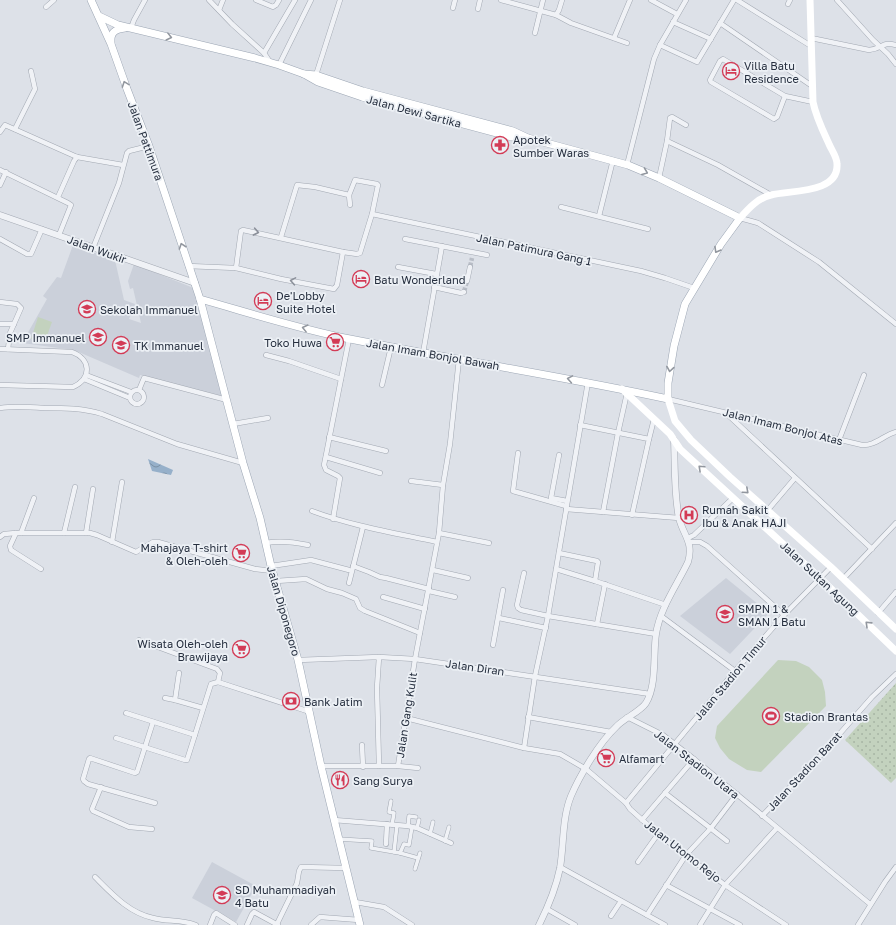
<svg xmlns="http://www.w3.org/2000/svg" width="896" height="925" font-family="'Golos Text',sans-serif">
<defs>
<pattern id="park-dots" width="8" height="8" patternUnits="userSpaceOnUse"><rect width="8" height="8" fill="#c3d2be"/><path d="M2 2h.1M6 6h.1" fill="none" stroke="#a7b5a4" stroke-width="1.8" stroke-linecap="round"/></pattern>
<pattern id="water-waves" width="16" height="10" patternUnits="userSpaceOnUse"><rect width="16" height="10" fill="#96b0ca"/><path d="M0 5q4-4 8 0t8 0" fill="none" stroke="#7a90a5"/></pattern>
</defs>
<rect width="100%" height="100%" fill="#dde1e8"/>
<!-- built -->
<g fill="#cbd0da">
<polygon points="73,245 115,260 124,300 135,304 129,319 141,323 133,288 130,289 128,281 134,264 191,287 194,289 222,396 140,375 139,378 74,350 22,343 47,299 43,296 57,277 61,278"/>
<polygon points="726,578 769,613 730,654 680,616"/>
<polygon points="212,862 256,886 236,922 192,898"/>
</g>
<!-- park -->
<polygon fill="url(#park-dots)" points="896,683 896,778 891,783 845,740"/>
<!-- pitch -->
<g fill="#c3d2be">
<polygon points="38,317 52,322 44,344 31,339"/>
<polygon points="778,660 796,661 809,667 822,680 825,692 826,706 761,772 747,770 729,759 720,748 715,738 717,726"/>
</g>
<!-- water -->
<polygon fill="url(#water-waves)" points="148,459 173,470 171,475 152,471"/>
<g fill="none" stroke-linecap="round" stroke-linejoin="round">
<!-- minor-tunnel -->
<g stroke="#b8bdc6" stroke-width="4.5" stroke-dasharray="4.5 2" stroke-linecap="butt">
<polyline points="470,267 472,258"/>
<polyline points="464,292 467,281"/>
</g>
<!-- pedestrian casing -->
<g stroke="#a2a8b2" stroke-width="4.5">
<g id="pedestrian">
<polyline points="391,801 389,812 394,813 392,825"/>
<polyline points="408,826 409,816 416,817"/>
<polyline points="417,828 419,820"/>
<polyline points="430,834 433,822"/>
<polyline points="338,839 372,841 371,848 400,853 404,844 409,845 412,827"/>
<polyline points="445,841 449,827"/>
<polyline points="394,852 397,825"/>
<polyline points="400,853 418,858"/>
<polyline points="415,869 420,853"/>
</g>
</g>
<!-- minor casing -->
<g stroke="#a2a8b2" stroke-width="5.5">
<g id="minor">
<polyline points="209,0 232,24 264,53 270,62"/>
<polyline points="256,0 273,7 276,5 279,0"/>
<polyline points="501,0 556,15 571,23 627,43"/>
<polyline points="651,0 677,14"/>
<polyline points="737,0 811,46"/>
<polyline points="837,0 873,40 888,54 896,64"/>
<polyline points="788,4 790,0"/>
<polyline points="46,7 54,0"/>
<polyline points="453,8 455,0"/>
<polyline points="478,9 480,0"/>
<polyline points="219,10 223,0"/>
<polyline points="556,15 559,10 562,0"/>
<polyline points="673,22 711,39"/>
<polyline points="720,23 812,86"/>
<polyline points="131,28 134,20 145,0"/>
<polyline points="535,33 543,0"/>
<polyline points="614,38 630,0"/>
<path d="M811,38L869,50C883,49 882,41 896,45"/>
<polyline points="660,45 697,62 734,0"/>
<polyline points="264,53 295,0"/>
<polyline points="279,65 311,0"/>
<polyline points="316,75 340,0"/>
<polyline points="785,96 777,117 774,119 711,82 710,80 720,61 723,59 785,96 813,102"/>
<polyline points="15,129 35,89 31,71"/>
<polyline points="0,132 5,125 77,157 123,165"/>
<polyline points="667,141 670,118 672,117 686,125"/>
<polyline points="627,165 654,59 660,45 686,0"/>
<polyline points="0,170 68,203 71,205 59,235"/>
<polyline points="659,178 667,141 718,165 771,195"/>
<polyline points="0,185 6,172"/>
<polyline points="58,197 74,161 77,157"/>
<polyline points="561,207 648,229"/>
<polyline points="372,214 641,271 665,278 694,288"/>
<polyline points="599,216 613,160"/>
<polyline points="740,218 758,223 819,262 896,324"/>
<polyline points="281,237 297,185 315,187 349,195 350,205"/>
<polyline points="0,239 27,254 31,254 42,229"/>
<polyline points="405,239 487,255"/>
<polyline points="93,248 119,183 127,153 129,151 149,146"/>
<polyline points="188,266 236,268 281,279 334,289 337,285 343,252"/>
<polyline points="398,267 436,274"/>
<polyline points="236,268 241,231 243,230 343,252 357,254 360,253 372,214 378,185 377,184 355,180 349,195"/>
<polyline points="467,281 470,267"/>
<polyline points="434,287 461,293 464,292"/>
<polyline points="0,302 17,304 21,308 10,333 8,349"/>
<polyline points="0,324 14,324"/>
<path d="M0,349L72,352C91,359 92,378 73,387L0,385"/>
<polyline points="423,353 442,246"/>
<polyline points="266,355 289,361 341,379"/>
<polyline points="86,375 131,392"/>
<polyline points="84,379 130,398"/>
<polyline points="382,385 391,347"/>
<circle cx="137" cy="397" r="7"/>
<polyline points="139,390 144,378 227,400"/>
<path d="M668,399L862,445C875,446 884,435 896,432"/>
<path d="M0,408C14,406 29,407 44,408C64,408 83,408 102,414L177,444L243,463"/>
<polyline points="727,414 872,549"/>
<polyline points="233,424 268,418"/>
<polyline points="580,425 649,439 632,515"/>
<polyline points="329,437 386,451"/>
<polyline points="649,439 654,419"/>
<polyline points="839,440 864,375"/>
<polyline points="518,453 513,491 566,506"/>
<polyline points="559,455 551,498 567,501"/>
<polyline points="326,457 380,473"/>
<polyline points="411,481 443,485"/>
<polyline points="566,509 679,518"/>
<path d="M312,511C352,526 395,533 437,542"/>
<polyline points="767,511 795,478"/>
<polyline points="603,512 618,433 627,393"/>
<polyline points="333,519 340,478 338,476 326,470 324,465 349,339"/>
<polyline points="16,533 10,546 11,550 41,569"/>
<polyline points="21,533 34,498"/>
<polyline points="64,533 75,487"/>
<polyline points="86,533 93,489"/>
<polyline points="439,533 489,543"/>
<polyline points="0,537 4,534 16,533 90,533 97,535 136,552 153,542 158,542 255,569 273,571"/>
<polyline points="688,538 694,535 733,498"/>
<polyline points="112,542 122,482"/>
<polyline points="689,542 700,542 707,546 784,615"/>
<path d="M266,543C280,540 294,542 308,545"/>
<polyline points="559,553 597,561 598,562 595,581"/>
<polyline points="271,566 311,560 349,570"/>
<polyline points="353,566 369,572 380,577 386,578 429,589"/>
<polyline points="556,569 595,581 666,605"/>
<polyline points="433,570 468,578"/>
<polyline points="524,573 517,605 518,608 521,610 548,616 656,634"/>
<polyline points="843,579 896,523"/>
<polyline points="276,581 306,579 327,589 342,593 356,599 360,608 365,611 420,633"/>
<polyline points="349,583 363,527"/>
<polyline points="429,591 455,597"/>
<polyline points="383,597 425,609"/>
<polyline points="878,613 896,592"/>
<polyline points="661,616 735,671"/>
<polyline points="499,618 546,628"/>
<polyline points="597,624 605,584"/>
<polyline points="139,640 217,669 220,673 218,682"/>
<polyline points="493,645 503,590"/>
<polyline points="298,660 379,657 415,659 650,694"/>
<polyline points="179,673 175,700 203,708"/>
<polyline points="165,698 175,700"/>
<polyline points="126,713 195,735"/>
<polyline points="528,717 611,732"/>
<polyline points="627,717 663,735 694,759 870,904"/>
<polyline points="406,718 524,748 560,754 586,769 626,803 630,809 658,834 725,885 786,925"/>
<polyline points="153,722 137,772 135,773 90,758 89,759 83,779 84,781 88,784 155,803"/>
<polyline points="116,738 185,760 187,760 211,684 218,682 310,712"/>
<polyline points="362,745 363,767"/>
<polyline points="524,748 535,676 548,616 588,382"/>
<polyline points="321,766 398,766 415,659 439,533 443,485 450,444 459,359"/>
<polyline points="379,766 377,688 379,657"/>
<polyline points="398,766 418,768"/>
<polyline points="101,787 92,809 93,811 129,827 152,829"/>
<polyline points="665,793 727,841"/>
<polyline points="626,803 735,671 784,615 831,567"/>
<polyline points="762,816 821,755 872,697 896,674"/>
<polyline points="334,820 408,826 417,828 451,843"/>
<polyline points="642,820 694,759"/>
<polyline points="386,844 387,824"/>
<polyline points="638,862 658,834"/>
<polyline points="560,867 665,925"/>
<path d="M95,877C112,894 129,913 153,918C167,922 180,919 196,925"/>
<polyline points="666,885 740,925"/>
<polyline points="355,902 384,907 412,925"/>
<polyline points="547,909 575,925"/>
<polyline points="647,915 686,855 711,828 737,794"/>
<polyline points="611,916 621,901"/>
<polyline points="277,924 297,883 299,871 301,867 346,868"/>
<polyline points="210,925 214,915 216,913 235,925"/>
<polyline points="247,925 252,914 254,912 278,925"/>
<polyline points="311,925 320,917 359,920"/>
<polyline points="700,925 725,885 777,828"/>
<polyline points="858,925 885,882 896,867"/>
</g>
</g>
<!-- tertiary casing -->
<g stroke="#a2a8b2" stroke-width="7">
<g id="tertiary">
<polyline points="0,215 195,283"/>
<path d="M539,925C548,907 556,888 560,868C564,844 562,818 571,796C580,775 599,743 616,727C624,718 640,712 646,703C657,685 653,654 656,634C660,608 677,585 688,562C694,542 683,535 679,518C674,495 675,464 674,440"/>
</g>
</g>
<!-- primary casing -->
<g stroke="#9ca6b4" stroke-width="8">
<g id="primary">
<polyline points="91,0 111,44 127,89 149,146 200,299 243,463 260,518 271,566 298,660 321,766 360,925"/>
<polyline points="99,16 118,25 255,58 279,65 304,74 318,82 362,97 511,137 527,138"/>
<path d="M111,42C110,32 116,29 125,28"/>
<path d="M200,299C250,313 299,329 350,339C456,360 562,376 668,399V383L674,346L685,304L721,244L740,218L659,178L628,165L528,138L513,131L363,91L316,75L304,74"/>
</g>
</g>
<!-- pedestrian -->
<use href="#pedestrian" stroke="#f0f2f6" stroke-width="3.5"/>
<!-- minor -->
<use href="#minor" stroke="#f0f2f6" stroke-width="4.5"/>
<!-- tertiary -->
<use href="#tertiary" stroke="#f0f2f6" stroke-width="6"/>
<!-- secondary -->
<g stroke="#fff" stroke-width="7">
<path d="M740,218C749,208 758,198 771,195C790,190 839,194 837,164C837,157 832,151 829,144C823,131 816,117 813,102L810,0"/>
<polyline points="622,389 670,434 680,449 820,578 896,651"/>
<polyline points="668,399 675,421 691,440 730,477 831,567 896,629"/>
</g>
<!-- primary -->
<use href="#primary" stroke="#fff" stroke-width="7"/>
</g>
<!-- one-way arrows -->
<defs><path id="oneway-chevron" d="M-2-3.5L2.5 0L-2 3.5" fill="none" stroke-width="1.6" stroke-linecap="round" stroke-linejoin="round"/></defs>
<g stroke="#92979f">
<use href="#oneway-chevron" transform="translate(169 37) rotate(14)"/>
<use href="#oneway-chevron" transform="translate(125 84) rotate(-110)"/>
<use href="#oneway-chevron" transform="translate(645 172) rotate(22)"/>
<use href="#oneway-chevron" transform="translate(182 246) rotate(-109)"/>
<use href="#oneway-chevron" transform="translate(717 250) rotate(120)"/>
<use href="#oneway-chevron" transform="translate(305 328) rotate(-166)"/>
<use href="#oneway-chevron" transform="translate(670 369) rotate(99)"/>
<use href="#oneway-chevron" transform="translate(570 379) rotate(-170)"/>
<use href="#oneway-chevron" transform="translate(701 468) rotate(-137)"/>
<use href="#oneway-chevron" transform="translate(746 491) rotate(42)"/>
<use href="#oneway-chevron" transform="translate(868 624) rotate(-136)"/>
</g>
<g stroke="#8b909a">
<use href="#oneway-chevron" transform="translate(256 232) rotate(11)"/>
<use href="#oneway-chevron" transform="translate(293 281) rotate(-170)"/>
</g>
<!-- icons -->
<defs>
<g id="hotel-ring" transform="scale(0.9)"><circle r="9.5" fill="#ecf0f5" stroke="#d33b56" stroke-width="1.5"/><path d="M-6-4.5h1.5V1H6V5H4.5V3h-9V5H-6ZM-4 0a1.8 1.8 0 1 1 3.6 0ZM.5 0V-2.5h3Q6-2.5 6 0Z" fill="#d33b56"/></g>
<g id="pharmacy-ring" transform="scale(0.9)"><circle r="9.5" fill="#ecf0f5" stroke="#d33b56" stroke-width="1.5"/><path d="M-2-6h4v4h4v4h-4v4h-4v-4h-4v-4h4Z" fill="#d33b56"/></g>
<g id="school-ring" transform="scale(0.9)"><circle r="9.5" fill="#ecf0f5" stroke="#d33b56" stroke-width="1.5"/><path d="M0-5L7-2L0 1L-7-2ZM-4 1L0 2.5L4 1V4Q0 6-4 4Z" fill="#d33b56"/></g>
<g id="supermarket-ring" transform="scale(0.9)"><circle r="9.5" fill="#ecf0f5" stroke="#d33b56" stroke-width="1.5"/><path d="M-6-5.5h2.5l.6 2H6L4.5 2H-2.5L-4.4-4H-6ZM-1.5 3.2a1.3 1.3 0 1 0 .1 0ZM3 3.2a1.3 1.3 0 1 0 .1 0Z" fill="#d33b56"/></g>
<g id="hospital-ring" transform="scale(0.9)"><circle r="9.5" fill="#ecf0f5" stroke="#d33b56" stroke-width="1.5"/><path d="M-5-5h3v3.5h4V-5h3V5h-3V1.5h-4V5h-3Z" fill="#d33b56"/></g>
<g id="bank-ring" transform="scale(0.9)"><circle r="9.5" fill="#ecf0f5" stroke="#d33b56" stroke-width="1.5"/><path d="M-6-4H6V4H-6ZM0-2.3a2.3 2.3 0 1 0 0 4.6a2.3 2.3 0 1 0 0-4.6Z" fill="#d33b56"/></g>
<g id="stadium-ring" transform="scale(0.9)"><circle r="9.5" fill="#ecf0f5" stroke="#d33b56" stroke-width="1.5"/><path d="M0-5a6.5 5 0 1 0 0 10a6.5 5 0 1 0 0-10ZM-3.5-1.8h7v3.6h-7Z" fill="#d33b56"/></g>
<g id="restaurant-ring" transform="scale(0.9)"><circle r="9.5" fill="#ecf0f5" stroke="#d33b56" stroke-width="1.5"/><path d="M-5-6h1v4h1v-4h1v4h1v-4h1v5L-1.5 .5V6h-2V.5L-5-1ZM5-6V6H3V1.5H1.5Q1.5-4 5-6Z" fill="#d33b56"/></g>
</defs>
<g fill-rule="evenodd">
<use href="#hotel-ring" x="731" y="71"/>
<use href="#pharmacy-ring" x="500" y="145"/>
<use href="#hotel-ring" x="361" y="279"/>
<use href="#hotel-ring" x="263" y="301"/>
<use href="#school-ring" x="87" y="309"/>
<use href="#school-ring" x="98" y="337"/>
<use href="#supermarket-ring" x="335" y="342"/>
<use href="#school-ring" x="121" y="345"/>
<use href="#hospital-ring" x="689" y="515"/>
<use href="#supermarket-ring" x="241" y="553"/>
<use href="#school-ring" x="725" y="614"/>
<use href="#supermarket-ring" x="241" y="649"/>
<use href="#bank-ring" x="291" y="701"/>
<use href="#stadium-ring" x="771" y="716"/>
<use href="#supermarket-ring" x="606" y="758"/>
<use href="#restaurant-ring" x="340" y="780"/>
<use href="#school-ring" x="222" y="895"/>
</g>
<g text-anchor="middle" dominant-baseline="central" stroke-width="3.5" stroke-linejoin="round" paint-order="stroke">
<!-- poi labels -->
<g font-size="11" fill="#262f3f" stroke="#ecf0f5" text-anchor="start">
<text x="744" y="65">Villa Batu<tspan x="744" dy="13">Residence</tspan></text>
<text x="513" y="139">Apotek<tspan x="513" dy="13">Sumber Waras</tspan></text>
<text x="374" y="279">Batu Wonderland</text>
<text x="276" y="295">De'Lobby<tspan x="276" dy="13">Suite Hotel</tspan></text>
<text x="100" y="309">Sekolah Immanuel</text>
<text x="85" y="337" text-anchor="end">SMP Immanuel</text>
<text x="322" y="342" text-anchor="end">Toko Huwa</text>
<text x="134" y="345">TK Immanuel</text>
<text x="702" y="509">Rumah Sakit<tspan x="702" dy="13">Ibu &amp; Anak HAJI</tspan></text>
<text x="228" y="547" text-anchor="end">Mahajaya T-shirt<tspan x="228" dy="13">&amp; Oleh-oleh</tspan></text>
<text x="738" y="608">SMPN 1 &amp;<tspan x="738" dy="13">SMAN 1 Batu</tspan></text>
<text x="228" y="643" text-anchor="end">Wisata Oleh-oleh<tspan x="228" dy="13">Brawijaya</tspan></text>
<text x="304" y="701">Bank Jatim</text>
<text x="784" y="716">Stadion Brantas</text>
<text x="619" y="758">Alfamart</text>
<text x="353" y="780">Sang Surya</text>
<text x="235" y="889">SD Muhammadiyah<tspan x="235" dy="13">4 Batu</tspan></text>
</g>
<!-- street labels -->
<g font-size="11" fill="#262f3f" stroke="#ecf0f5">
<text transform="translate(414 111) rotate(15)">Jalan Dewi Sartika</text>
<text transform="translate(146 141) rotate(70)">Jalan Pattimura</text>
<text transform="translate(97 249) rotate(20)">Jalan Wukir</text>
<text transform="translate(534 249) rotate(12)">Jalan Patimura Gang 1</text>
<text transform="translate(433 354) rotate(10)">Jalan Imam Bonjol Bawah</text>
<text transform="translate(783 426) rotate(14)">Jalan Imam Bonjol Atas</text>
<text transform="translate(820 578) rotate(43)">Jalan Sultan Agung</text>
<text transform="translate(284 611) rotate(74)">Jalan Diponegoro</text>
<text transform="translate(475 667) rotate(8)">Jalan Diran</text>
<text transform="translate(730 678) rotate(-50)">Jalan Stadion Timur</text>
<text transform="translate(406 715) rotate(-81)">Jalan Gang Kulit</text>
<text transform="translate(697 764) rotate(38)">Jalan Stadion Utara</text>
<text transform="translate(804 771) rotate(-47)">Jalan Stadion Barat</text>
<text transform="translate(683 851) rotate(38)">Jalan Utomo Rejo</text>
</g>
</g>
</svg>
